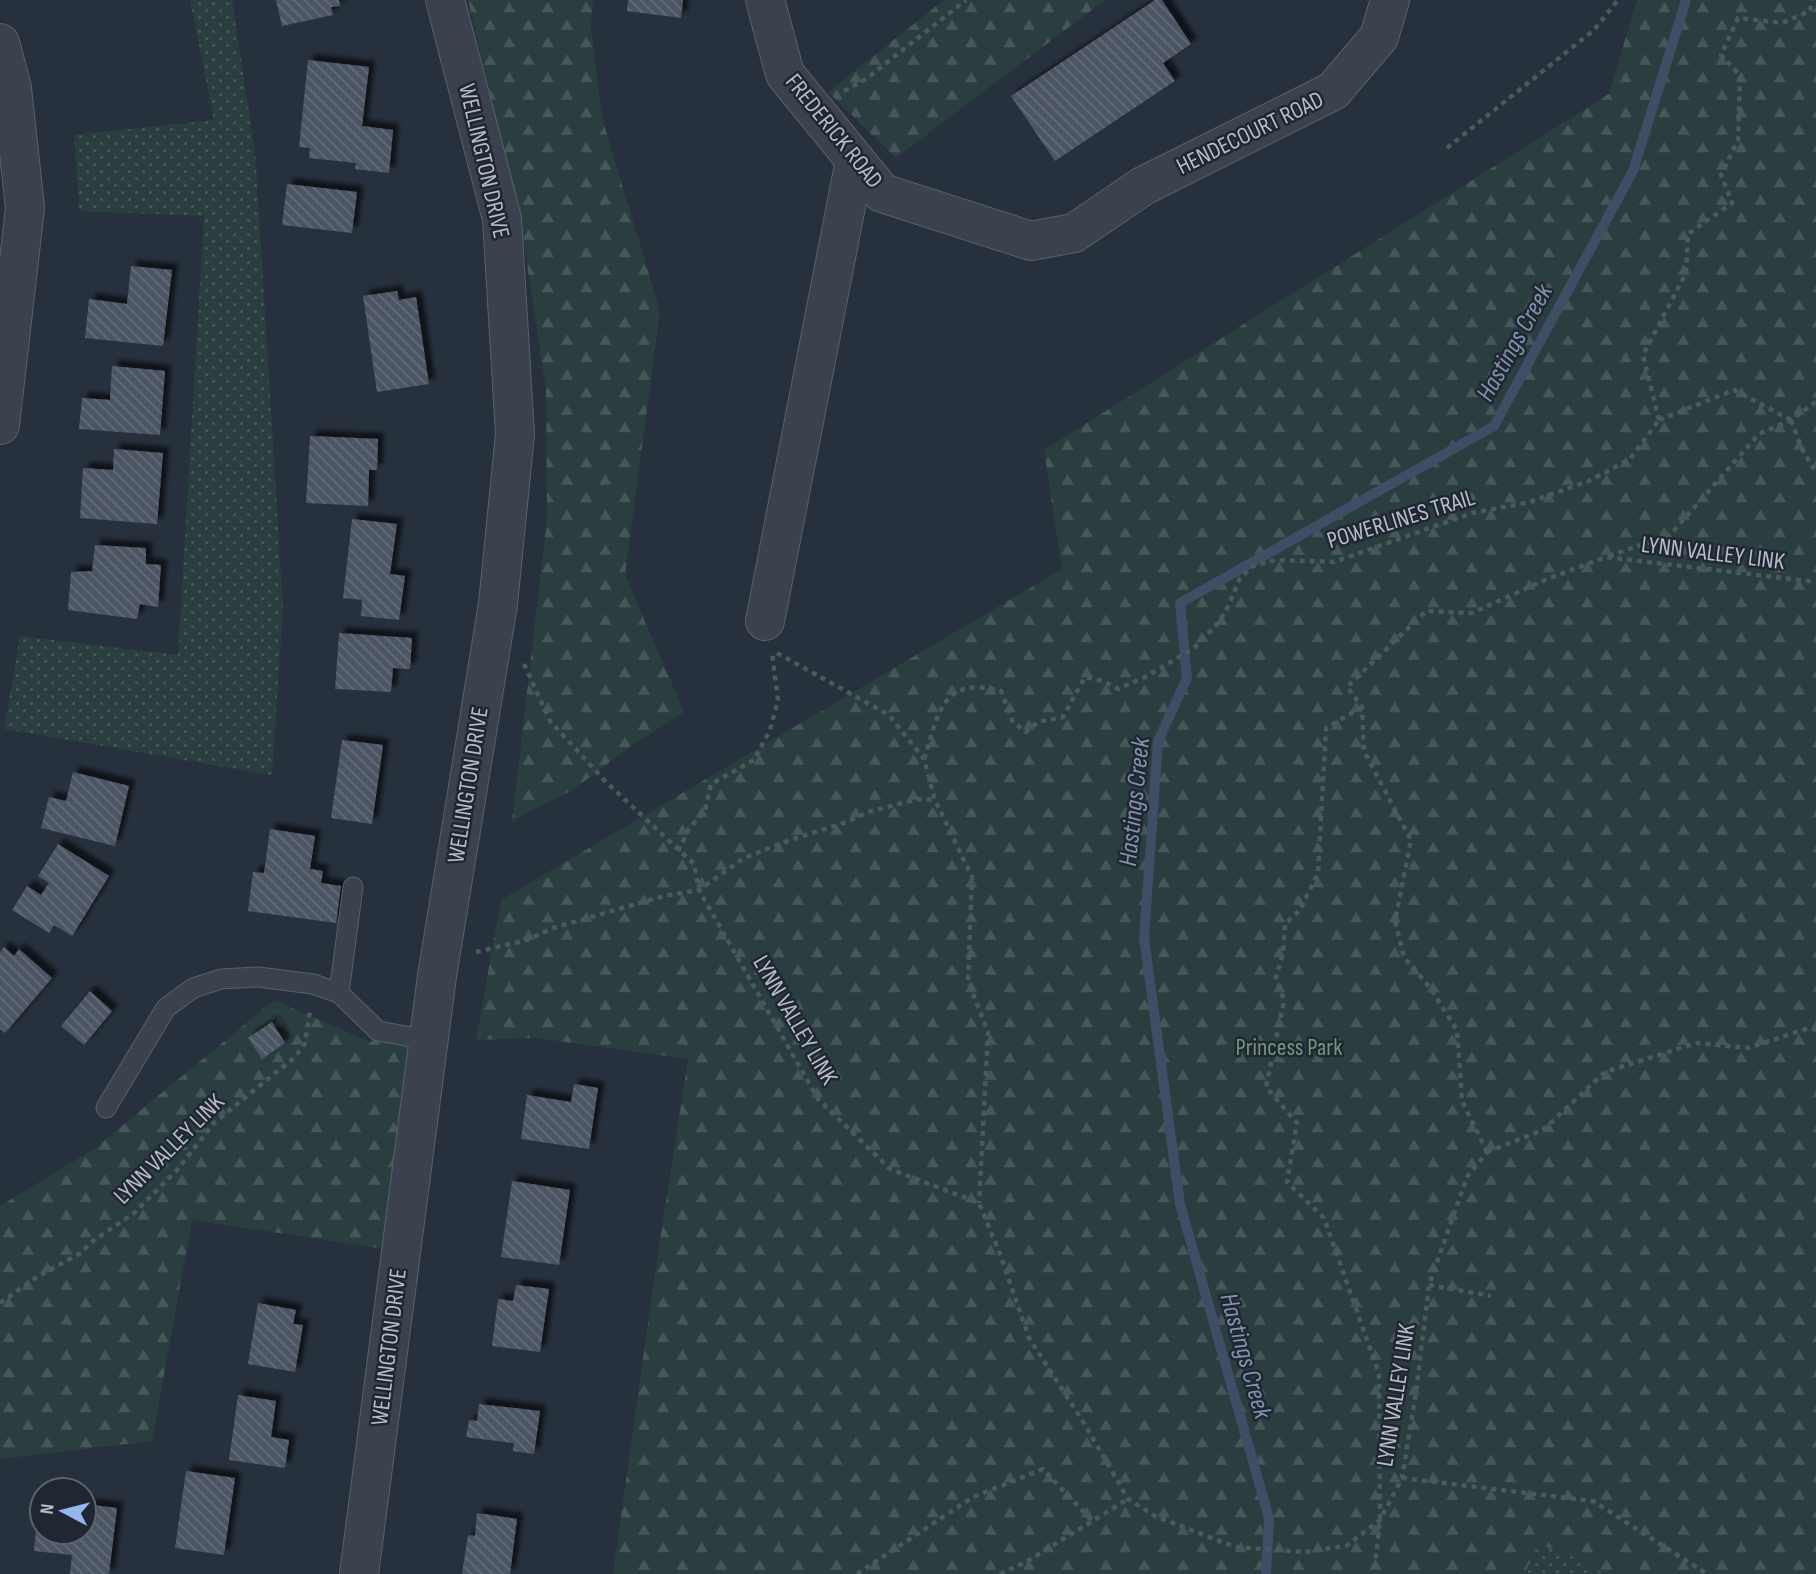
<svg xmlns="http://www.w3.org/2000/svg" width="1816" height="1574" font-family="'Sofia Sans Condensed',sans-serif">
<defs>
<pattern id="forest-firs" width="22" height="20" patternUnits="userSpaceOnUse" patternTransform="scale(1.75)"><rect width="22" height="20" fill="#2a3d3f"/><path d="M5 1l3.5 6h-7zM16 11l3.5 6h-7z" fill="#475759"/></pattern>
<pattern id="park-dots" width="8" height="8" patternUnits="userSpaceOnUse" patternTransform="scale(1.75)"><rect width="8" height="8" fill="#2a3d3f"/><path d="M2 2h.1M6 6h.1" fill="none" stroke="#475759" stroke-width="1.8" stroke-linecap="round"/></pattern>
<pattern id="building-back-hatch" width="6" height="6" patternUnits="userSpaceOnUse" patternTransform="scale(1.75)"><rect width="6" height="6" fill="#4c5563"/><path d="M-1 5l2 2M0 0l6 6M5-1l2 2" fill="none" stroke="#646c78"/></pattern>
<filter id="shadow"><feDropShadow dx="6" dy="-6" stdDeviation="2" flood-color="#0009"/></filter>
</defs>
<rect width="100%" height="100%" fill="#27303d"/>
<!-- forest -->
<g fill="url(#forest-firs)">
<polygon points="468,0 593,0 591,27 602,118 660,311 625,575 684,712 634,744 574,789 512,821 547,520 546,389 521,225"/>
<polygon points="944,0 1105,0 896,158 828,92"/>
<polygon points="1637,0 1816,0 1816,1574 613,1574 654,1279 688,1059 537,1038 476,1040 501,900 1062,569 1044,450 1609,94"/>
<polygon points="274,1000 370,1042 434,1014 398,1251 192,1220 152,1441 0,1459 0,1206 94,1149"/>
</g>
<!-- park -->
<g fill="url(#park-dots)">
<polygon points="190,0 232,0 255,151 283,607 272,775 4,729 20,636 178,655 204,216 79,211 74,135 214,120"/>
<polygon points="1537,1544 1584,1560 1605,1574 1525,1574"/>
</g>
<g fill="none" stroke-linecap="round" stroke-linejoin="round">
<!-- stream -->
<polyline stroke="#3f4d65" stroke-width="10" points="1266,1574 1269,1518 1180,1204 1144,938 1158,741 1187,678 1180,603 1494,426 1633,171 1686,0"/>
</g>
<!-- building -->
<g fill="url(#building-back-hatch)" filter="url(#shadow)">
<polygon points="276,0 339,0 340,6 331,7 333,15 282,26"/>
<polygon points="628,0 683,0 681,18 627,11"/>
<polygon points="1155,0 1162,0 1191,44 1163,63 1175,81 1055,161 1011,96"/>
<polygon points="308,60 369,67 362,126 393,130 389,173 355,169 356,163 309,158 310,148 299,147"/>
<polygon points="287,184 357,192 352,233 282,225"/>
<polygon points="131,266 172,270 163,346 85,338 89,299 127,304"/>
<polygon points="397,291 399,300 416,297 429,384 377,392 363,296"/>
<polygon points="112,366 165,371 160,435 79,429 82,398 110,400"/>
<polygon points="310,436 378,439 377,470 369,470 368,506 306,503"/>
<polygon points="114,449 163,453 157,524 80,518 83,468 113,470"/>
<polygon points="352,519 397,524 390,574 405,576 399,620 361,616 362,600 343,598"/>
<polygon points="95,545 146,548 146,564 161,565 158,607 140,604 137,619 68,610 71,572 92,571"/>
<polygon points="339,633 412,638 410,669 393,668 391,692 335,689"/>
<polygon points="342,740 383,745 372,824 331,818"/>
<polygon points="73,772 129,786 115,846 41,828 49,797 66,801"/>
<polygon points="270,829 315,836 310,869 323,871 321,883 341,886 336,923 248,911 253,872 264,873"/>
<polygon points="58,844 109,876 72,936 54,925 49,933 12,910 27,886 41,895 49,883 38,876"/>
<polygon points="4,947 14,956 19,949 52,978 5,1033 0,1029 0,952"/>
<polygon points="90,991 112,1011 84,1045 61,1026"/>
<polygon points="272,1022 285,1043 262,1059 248,1038"/>
<polygon points="574,1084 598,1088 589,1149 521,1139 527,1095 571,1102"/>
<polygon points="512,1181 570,1190 559,1265 501,1257"/>
<polygon points="516,1285 549,1289 540,1352 492,1346 498,1299 513,1301"/>
<polygon points="258,1303 296,1310 293,1324 303,1325 295,1372 248,1364"/>
<polygon points="238,1395 276,1401 271,1437 289,1440 285,1468 229,1460"/>
<polygon points="479,1404 540,1411 534,1454 513,1451 514,1443 466,1437 469,1420 477,1421"/>
<polygon points="186,1471 235,1478 224,1555 175,1548"/>
<polygon points="39,1499 42,1499 42,1532 84,1532 84,1504 117,1508 109,1574 70,1574 72,1555 34,1551"/>
<polygon points="477,1513 517,1519 510,1574 462,1574 468,1535 475,1536"/>
</g>
<g fill="none" stroke-linecap="round" stroke-linejoin="round">
<!-- lane casing -->
<g stroke="#59606b" stroke-width="21">
<g id="lane">
<polyline points="339,993 353,887"/>
<polyline points="106,1108 166,1008 193,988 221,979 258,977 313,984 339,993 378,1031 428,1040"/>
</g>
</g>
<!-- street casing -->
<g stroke="#59606b" stroke-width="40">
<g id="street">
<polyline points="765,0 785,74 882,193 1031,241 1074,233 1143,186 1333,91 1379,37 1390,0"/>
<polyline points="0,43 12,88 25,208 0,425"/>
<polyline points="765,621 855,160"/>
<polyline points="359,1574 437,976 498,604 515,434 502,219 445,0"/>
</g>
</g>
<!-- path -->
<g stroke="#495a5d" stroke-width="4.5" stroke-dasharray="5 5" stroke-linecap="butt">
<polyline points="844,91 866,79 966,0"/>
<polyline points="1447,148 1594,30 1618,0"/>
<polyline points="1659,420 1643,355 1686,273 1688,234 1732,203 1721,175 1738,140 1740,75 1721,55 1738,18 1782,23 1810,11 1812,0"/>
<polyline points="1659,420 1734,390 1791,420"/>
<polyline points="1791,420 1802,449 1816,473"/>
<polyline points="1609,556 1670,535 1759,434 1791,420 1816,402"/>
<polyline points="777,653 889,715 924,759 935,800 972,877 968,981 988,1032 979,1203"/>
<polyline points="524,664 550,721 606,782 694,864 699,890 818,1099 890,1169 979,1203 1000,1254 1029,1338 1084,1423 1128,1499 1155,1516 1235,1547 1305,1552 1346,1546 1380,1520 1402,1478 1416,1393 1429,1285 1467,1177 1487,1152"/>
<polyline points="1362,707 1326,728 1318,873 1300,910 1285,924 1283,953 1276,977 1284,1001 1266,1087 1297,1123 1287,1182 1324,1218 1379,1374 1380,1520 1374,1574"/>
<path d="M924,759C939,714 941,675 1001,691L1013,722L1026,732L1038,722L1063,717L1085,677L1103,681L1118,689L1147,676L1194,648L1218,623L1226,611L1240,578L1253,566L1276,560L1334,562L1472,513L1530,502L1589,481L1630,459L1659,420"/>
<polyline points="678,851 689,829 705,810 711,784 754,760 770,730 778,700 772,653"/>
<polyline points="476,952 527,940 553,928 664,896 699,890 744,858 790,840 847,822 868,812 918,799 935,800"/>
<polyline points="1487,1152 1462,1101 1457,1030 1431,989 1404,957 1395,921 1411,840 1364,751 1362,707 1347,687 1426,611 1472,613 1547,579 1606,557 1816,582"/>
<polyline points="1487,1152 1543,1130 1605,1072 1697,1043 1748,1048 1809,1028 1816,1030"/>
<polyline points="1429,1285 1491,1296"/>
<polyline points="0,1303 37,1277 79,1254 93,1241 134,1213 177,1170 214,1123 295,1057 305,1043 310,1011"/>
<polyline points="1402,1478 1593,1501 1707,1574"/>
<polyline points="857,1574 973,1497 1043,1469 1092,1521"/>
<polyline points="1000,1574 1026,1562 1128,1499"/>
</g>
<!-- lane -->
<use href="#lane" stroke="#3b424e" stroke-width="19"/>
<!-- street -->
<use href="#street" stroke="#3b424e" stroke-width="38"/>
</g>
<g text-anchor="middle" dominant-baseline="central" stroke-width="5" stroke-linejoin="round" paint-order="stroke">
<!-- street labels -->
<g font-size="24" fill="#b7bdc8" stroke="#202733">
<text transform="translate(834 131) rotate(51)">FREDERICK ROAD</text>
<text transform="translate(1250 133) rotate(-26)">HENDECOURT ROAD</text>
<text transform="translate(484 161) rotate(77)">WELLINGTON DRIVE</text>
<text transform="translate(1401 519) rotate(-17)">POWERLINES TRAIL</text>
<text transform="translate(1713 553) rotate(7)">LYNN VALLEY LINK</text>
<text transform="translate(468 785) rotate(-81)">WELLINGTON DRIVE</text>
<text transform="translate(795 1020) rotate(60)">LYNN VALLEY LINK</text>
<text transform="translate(169 1149) rotate(-45)">LYNN VALLEY LINK</text>
<text transform="translate(389 1347) rotate(-83)">WELLINGTON DRIVE</text>
<text transform="translate(1396 1395) rotate(-81)">LYNN VALLEY LINK</text>
</g>
<!-- park labels -->
<g font-size="24" fill="#71977b" stroke="#202733">
<text x="1289" y="1047">Princess Park</text>
</g>
<!-- water labels -->
<g font-size="26" font-style="italic" fill="#8293ad" stroke="#202733">
<text transform="translate(1515 343) rotate(-61)">Hastings Creek</text>
<text transform="translate(1135 802) rotate(-84)">Hastings Creek</text>
<text transform="translate(1245 1356) rotate(74)">Hastings Creek</text>
</g>
</g>
<!-- north arrow -->
<g transform="translate(63 1511) rotate(277)"><circle r="33" fill="#202733" stroke="#5c636f" stroke-width="2"/>
<path d="M0-5L12 26L0 18L-12 26Z" fill="#96b6ef"/>
<text y="-10" font-size="19" font-weight="bold" text-anchor="middle" fill="#b7bdc8">N</text>
</g>
</svg>
